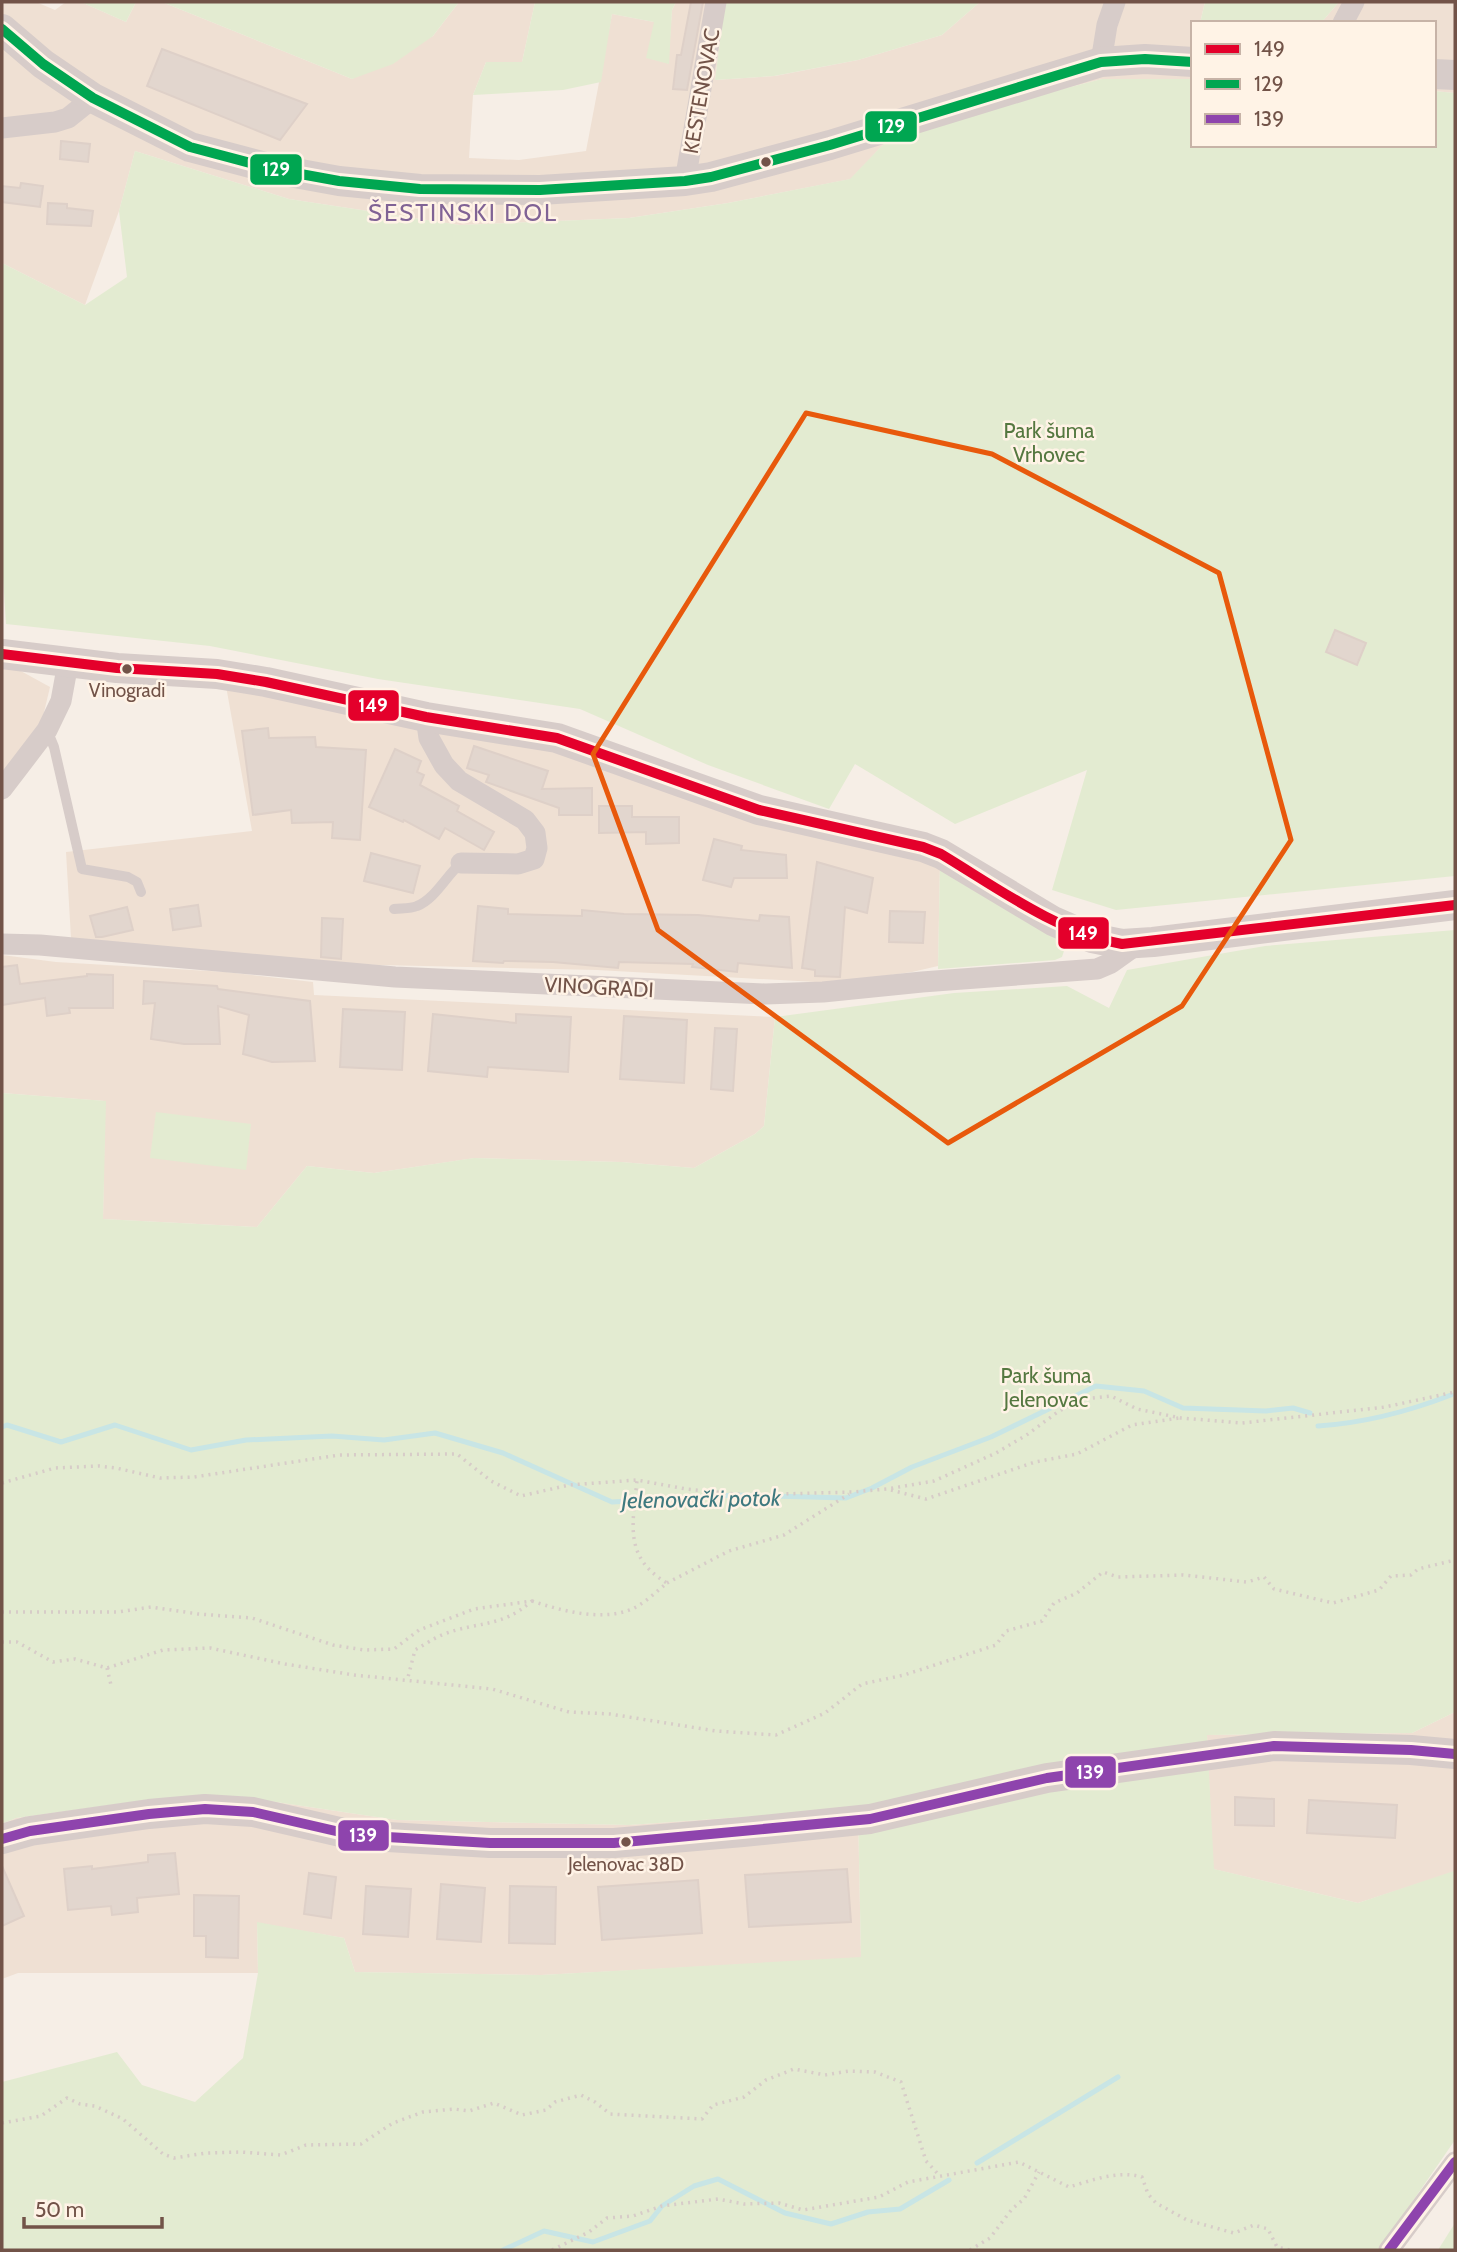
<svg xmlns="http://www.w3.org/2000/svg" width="1457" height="2252" font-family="Cabin,sans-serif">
<rect width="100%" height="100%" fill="#f6eee6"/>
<!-- residential -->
<g fill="#efe0d3">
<polygon points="2,2 36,2 55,10 66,2 81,2 126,22 136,2 162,2 352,79 433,36 459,2 535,2 522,62 486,62 473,95 469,158 519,160 586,151 612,14 654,22 668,64 672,10 676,2 725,2 715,80 775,76 858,60 942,35 980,2 1205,2 1200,23 1193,23 1193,79 1102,79 896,131 851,179 728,203 629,218 460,225 289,199 135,151 119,211 85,305 2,263"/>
<polygon points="1339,2 1455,2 1455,93 1434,91 1434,23 1321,23"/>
<polygon points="2,665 19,670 50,687 40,729 2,781"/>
<polygon points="226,686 568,750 940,862 938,966 912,972 834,983 597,970 294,963 71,938 66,852 252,831"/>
<polygon points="2,955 56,962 226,972 313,982 314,995 775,1017 764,1126 755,1134 694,1168 621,1162 475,1158 374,1173 307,1166 257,1227 103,1219 105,1101 2,1093"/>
<polygon points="1455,1712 1455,1884 1454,1872 1358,1903 1213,1869 1207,1735 1412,1733"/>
<polygon points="236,1796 397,1820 629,1825 858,1809 861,1958 541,1975 355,1972 344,1938 257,1923 258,1973 18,1973 2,1979 2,1824 16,1818 139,1801"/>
</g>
<!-- green -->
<g fill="#e3ebd1">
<polygon points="81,2 136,2 126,22"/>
<polygon points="162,2 459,2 433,36 393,64 352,79"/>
<polygon points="535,2 676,2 672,10 669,64 646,58 654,22 612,14 601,82 563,90 473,95 486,62 522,62"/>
<polygon points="725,2 980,2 942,35 858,60 774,76 715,80"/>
<polygon points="1205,2 1339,2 1321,23 1200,23"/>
<polygon points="1102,79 1193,79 1193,145 1434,145 1434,91 1455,93 1455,876 1116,910 1052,890 1087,770 955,824 855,764 829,809 708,765 580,709 378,679 210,646 6,624 2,562 2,263 85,305 127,277 119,211 135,151 289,199 460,225 629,218 728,203 850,179 896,131"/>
<polygon points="940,862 1063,937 1066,945 1062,957 1055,960 938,969"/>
<polygon points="1455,930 1455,1712 1412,1733 1207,1735 1214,1869 1358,1903 1454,1871 1455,2140 1379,2250 2,2250 2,2082 117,2052 142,2085 195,2102 243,2058 258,1973 257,1922 344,1938 355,1972 541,1975 861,1957 858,1809 629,1825 397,1820 236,1796 139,1801 16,1818 2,1824 2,1093 106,1101 103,1219 257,1227 307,1166 374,1173 474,1158 621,1162 694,1168 755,1134 764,1126 775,1017 954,993 1067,986 1109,1008 1127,970 1265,946"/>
<polygon points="156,1112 251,1124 246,1170 150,1158"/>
<polygon points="1455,2223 1455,2250 1438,2250"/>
</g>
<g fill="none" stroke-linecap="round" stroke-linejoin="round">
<!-- stream -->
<g stroke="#c8e5e5" stroke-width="5">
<path d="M1318,1426C1365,1423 1407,1412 1451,1395"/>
<polyline points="2,1427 7,1425 61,1442 115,1425 191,1450 246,1440 332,1436 384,1440 435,1433 503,1453 612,1502 736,1495 846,1498 872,1488 912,1467 991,1437 1096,1386 1144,1391 1183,1408 1266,1411 1293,1408 1310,1413"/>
<polyline points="977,2163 1118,2077"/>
<polyline points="503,2250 544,2231 593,2242 650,2221 662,2206 694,2186 718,2179 785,2213 831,2224 868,2212 900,2209 949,2180"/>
</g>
</g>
<!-- building -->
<g fill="#e2d6ce" stroke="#ded0c8" stroke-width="2">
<polygon points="691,2 703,2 687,90 673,89 677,55 681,55"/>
<polygon points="162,49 307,104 280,140 147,86"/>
<polygon points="61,141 90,144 88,162 60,159"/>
<polygon points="21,183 43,186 40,207 2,202 2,186 20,188"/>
<polygon points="48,203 67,204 67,208 93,211 91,226 47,224"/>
<polygon points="1335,630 1366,643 1357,665 1326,652"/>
<polygon points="268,728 269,738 315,737 316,747 366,750 360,840 332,838 333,822 292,823 291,810 253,815 242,731"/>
<polygon points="474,746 548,771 542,789 592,788 592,815 559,815 559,808 486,782 489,775 467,768"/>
<polygon points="395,749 421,761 417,772 424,775 420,785 459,806 457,811 494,832 484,850 445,828 439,839 404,820 403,822 369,807"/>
<polygon points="599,806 632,806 632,817 679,817 679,843 646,844 646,832 599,833"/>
<polygon points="714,839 742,846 741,850 786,855 787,878 734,878 731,887 703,880"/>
<polygon points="371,853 420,866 413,893 364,881"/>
<polygon points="817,862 873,878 867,913 845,907 840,977 815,976 815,970 802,968"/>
<polygon points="198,905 201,926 173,930 170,909"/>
<polygon points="478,906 508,909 508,914 582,916 582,910 624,914 698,915 759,921 760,915 789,917 792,968 738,963 737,972 692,967 693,964 619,962 618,968 553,962 504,961 503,963 473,961"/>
<polygon points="127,907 133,930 102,937 96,937 90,916"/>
<polygon points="890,911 925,912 923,943 889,942"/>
<polygon points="322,918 343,919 341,959 321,957"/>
<polygon points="17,965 20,984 87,976 87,974 113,975 113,1008 69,1008 70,1013 47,1016 45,998 2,1005 2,967"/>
<polygon points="144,981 217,986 218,989 310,1001 315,1061 272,1062 243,1054 249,1015 218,1006 220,1044 184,1044 151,1039 155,1003 143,1004"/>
<polygon points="343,1009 405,1012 402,1070 340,1067"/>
<polygon points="433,1014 516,1023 516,1014 571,1017 568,1072 488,1067 487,1077 428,1071"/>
<polygon points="624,1016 687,1020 684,1083 620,1079"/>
<polygon points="715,1028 737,1029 733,1091 711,1089"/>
<polygon points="1235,1797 1274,1799 1274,1826 1235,1825"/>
<polygon points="1309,1800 1397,1805 1395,1838 1307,1833"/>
<polygon points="175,1853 179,1894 137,1898 138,1912 112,1915 111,1906 68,1910 64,1869 92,1866 92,1869 148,1862 148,1855"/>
<polygon points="2,1866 24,1916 2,1926"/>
<polygon points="847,1869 851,1922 749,1927 745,1875"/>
<polygon points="309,1873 336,1877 331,1918 304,1914"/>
<polygon points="698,1880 702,1933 602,1940 598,1887"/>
<polygon points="441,1884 485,1888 481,1942 437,1939"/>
<polygon points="366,1886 411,1889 408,1937 363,1934"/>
<polygon points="510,1886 556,1887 555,1944 509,1943"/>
<polygon points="194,1895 239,1896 238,1958 206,1957 206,1936 194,1936"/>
</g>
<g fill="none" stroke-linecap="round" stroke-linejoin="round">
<!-- path -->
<g stroke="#d7ccc8" stroke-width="3.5" stroke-dasharray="2 5" stroke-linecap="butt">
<polyline points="2,1483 55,1468 99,1466 116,1468 160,1478 194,1477 339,1455 457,1454 491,1481 521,1496 569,1485 637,1480 686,1489 746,1495 852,1492 887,1489 934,1481 996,1453 1028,1434 1059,1411 1083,1399 1111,1396 1137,1409 1181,1418 1242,1423 1385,1407 1455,1392"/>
<polyline points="891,1490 926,1499 1035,1462 1077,1454 1132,1425 1179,1418"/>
<polyline points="667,1583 729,1551 784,1535 849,1494"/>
<path d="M532,1601C562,1611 606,1623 636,1607C647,1601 657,1591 667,1583C623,1557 633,1524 637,1480"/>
<path d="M2,1612H118L151,1607L198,1614L252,1618L333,1645L364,1650L394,1649L419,1630L474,1609L532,1601C501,1628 479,1621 444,1634C434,1638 424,1645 415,1650L407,1681"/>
<polyline points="2,1642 17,1642 53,1662 75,1659 107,1668 163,1650 210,1648 285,1664 354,1675 492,1689 569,1712 610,1714 716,1731 776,1735 825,1713 862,1684 904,1675 996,1645 1006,1631 1042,1621 1054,1603 1077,1593 1103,1572 1118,1577 1183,1575 1247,1582 1264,1577 1274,1589 1333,1603 1379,1590 1391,1576 1411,1575 1418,1569 1455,1560"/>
<polyline points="107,1668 111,1685"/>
<polyline points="2,2123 41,2116 67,2098 80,2104 95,2106 123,2119 163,2154 174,2158 206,2153 241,2152 281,2155 306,2145 361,2144 393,2123 423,2112 454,2109 469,2111 494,2103 522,2115 546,2110 555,2102 581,2095 595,2102 610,2114 702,2119 713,2105 744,2097 766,2080 794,2069 825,2075 849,2071 875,2072 901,2082 926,2161 939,2175"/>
<path d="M552,2250L589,2232L607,2218L633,2216L662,2206L718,2199L744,2204L779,2203L803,2210L879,2197L908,2182L1019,2162L1069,2187C1093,2180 1118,2170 1142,2177L1148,2194L1156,2203L1187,2220L1234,2233L1254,2225L1268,2229L1277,2247L1290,2250"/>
<polyline points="970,2250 990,2238 1012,2209 1024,2199 1039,2172"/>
</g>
<!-- lane -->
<g stroke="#d7ccc9" stroke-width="10">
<polyline points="47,730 54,747 82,869 128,877 137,882 141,892"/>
<path d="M394,909C401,908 410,909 417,906C435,899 446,876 461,863"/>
</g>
<!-- street -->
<g stroke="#d7ccc9" stroke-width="21">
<polyline points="1343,23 1354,2"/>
<polyline points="1101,62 1107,25 1115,2"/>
<polyline points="2,128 55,122 68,118 93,98"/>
<polyline points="685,181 716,2"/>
<polyline points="426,717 429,738 444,765 459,781 525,820 535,833 537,848 534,859 518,864 461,863"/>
<polyline points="2,789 47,730 61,701 68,663"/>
<polyline points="2,944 40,945 395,977 765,994 823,992 922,982 1097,969 1111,963 1139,943"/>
<polyline points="1389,2250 1455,2162"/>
</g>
<!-- secondary -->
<g stroke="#d7ccc9" stroke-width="30">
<polyline points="2,29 43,64 93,98 190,147 273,169 339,181 420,189 540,190 685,181 711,177 830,145 1101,62 1145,59 1193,62"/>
<polyline points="1434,74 1455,75"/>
<polyline points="2,654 117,668 217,674 266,682 426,717 557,738 759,810 923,847 941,854 1053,921 1092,938 1122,944 1153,942 1455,905"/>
<polyline points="2,1839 30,1831 149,1814 205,1809 253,1812 353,1835 490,1843 614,1843 743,1832 870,1819 1047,1778 1274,1746 1411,1750 1455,1754"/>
</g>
<!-- bus-1 casing -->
<g stroke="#fff3e6" stroke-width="16">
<path id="bus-1" d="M2,654L117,668L217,674L266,682L426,717L557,738L759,810L923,847L941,854C999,889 1055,931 1122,944L1455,905"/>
</g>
<!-- bus-2 casing -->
<g stroke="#fff3e6" stroke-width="16">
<polyline id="bus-2" points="2,29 43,64 93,98 190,147 273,169 339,181 420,189 540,190 685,181 711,177 830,145 1101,62 1145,59 1193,62"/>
</g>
<!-- bus-3 casing -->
<g stroke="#fff3e6" stroke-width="16">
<g id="bus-3">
<polyline points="2,1839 30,1831 149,1814 205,1809 253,1812 353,1835 490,1843 614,1843 870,1819 1047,1778 1274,1746 1411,1750 1455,1754"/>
<polyline points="1389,2250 1455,2162"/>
</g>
</g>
<!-- bus-1 -->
<use href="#bus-1" stroke="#e4002b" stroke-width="10"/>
<!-- bus-2 -->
<use href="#bus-2" stroke="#00a651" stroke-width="10"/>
<!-- bus-3 -->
<use href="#bus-3" stroke="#8e44ad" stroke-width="10"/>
</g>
<!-- marked area -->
<path fill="none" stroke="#e8590c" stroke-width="5" stroke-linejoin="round" d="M806,413L992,454L1219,573L1291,840L1182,1006L948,1143L658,930L593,754Z"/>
<!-- markers -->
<g fill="#725348" stroke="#fff3e6" stroke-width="2.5">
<circle cx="766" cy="162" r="6"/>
<circle cx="127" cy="669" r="6"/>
<circle cx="626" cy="1842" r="6"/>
</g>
<g text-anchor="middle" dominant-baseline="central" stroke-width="5" stroke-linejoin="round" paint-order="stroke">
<!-- bus labels -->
<g font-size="19" fill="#725348" stroke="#fff3e6">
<text x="127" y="690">Vinogradi</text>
<text x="626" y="1864">Jelenovac 38D</text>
</g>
<!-- street labels -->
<g font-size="21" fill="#725348" stroke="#fff3e6">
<text transform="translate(701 91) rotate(-80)">KESTENOVAC</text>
<text transform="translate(599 987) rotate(3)">VINOGRADI</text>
</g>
<!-- park labels -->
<g font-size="21" fill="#557840" stroke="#fff3e6">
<text x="1049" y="430">Park šuma<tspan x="1049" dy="24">Vrhovec</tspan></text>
<text x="1046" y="1375">Park šuma<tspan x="1046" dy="24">Jelenovac</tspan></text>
</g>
<!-- water labels -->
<g font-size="23" font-style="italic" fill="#3f797f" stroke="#fff3e6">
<text transform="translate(701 1499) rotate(-1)">Jelenovački potok</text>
</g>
<!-- quarter labels -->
<g font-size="24" letter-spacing="2" fill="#806395" stroke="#fff3e6">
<text x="463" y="212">ŠESTINSKI DOL</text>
</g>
</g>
<g stroke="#fff3e6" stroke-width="2.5">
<rect x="864" y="110" width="54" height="33" rx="7" fill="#00a651"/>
<rect x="249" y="153" width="54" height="33" rx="7" fill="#00a651"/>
<rect x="347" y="689" width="53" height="33" rx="7" fill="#e4002b"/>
<rect x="1057" y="916" width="53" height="34" rx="7" fill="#e4002b"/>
<rect x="1064" y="1755" width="53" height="34" rx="7" fill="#8e44ad"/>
<rect x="337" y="1819" width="53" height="33" rx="7" fill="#8e44ad"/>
</g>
<g font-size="19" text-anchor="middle" font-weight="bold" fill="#fff">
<text x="891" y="133">129</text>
<text x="276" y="176">129</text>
<text x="373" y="712">149</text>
<text x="1083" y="940">149</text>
<text x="1090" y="1779">139</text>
<text x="363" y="1842">139</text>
</g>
<!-- border -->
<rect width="1457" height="2252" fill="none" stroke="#725348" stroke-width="7"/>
<!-- legend -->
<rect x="1191" y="21" width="245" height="126" fill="#fff3e6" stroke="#c7b3a7" stroke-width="2"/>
<rect x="1205" y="44" width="35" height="10" fill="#e4002b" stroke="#c7b3a7" stroke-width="2"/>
<text x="1254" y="56" font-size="21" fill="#725348">149</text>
<rect x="1205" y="79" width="35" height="10" fill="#00a651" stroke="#c7b3a7" stroke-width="2"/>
<text x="1254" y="91" font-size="21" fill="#725348">129</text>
<rect x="1205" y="114" width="35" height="10" fill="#8e44ad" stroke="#c7b3a7" stroke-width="2"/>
<text x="1254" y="126" font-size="21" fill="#725348">139</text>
<!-- scale -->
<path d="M24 2217v10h138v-10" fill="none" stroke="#725348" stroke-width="3.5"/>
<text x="35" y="2217" font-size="21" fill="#725348" stroke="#fff3e6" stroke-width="5" paint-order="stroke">50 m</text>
</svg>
